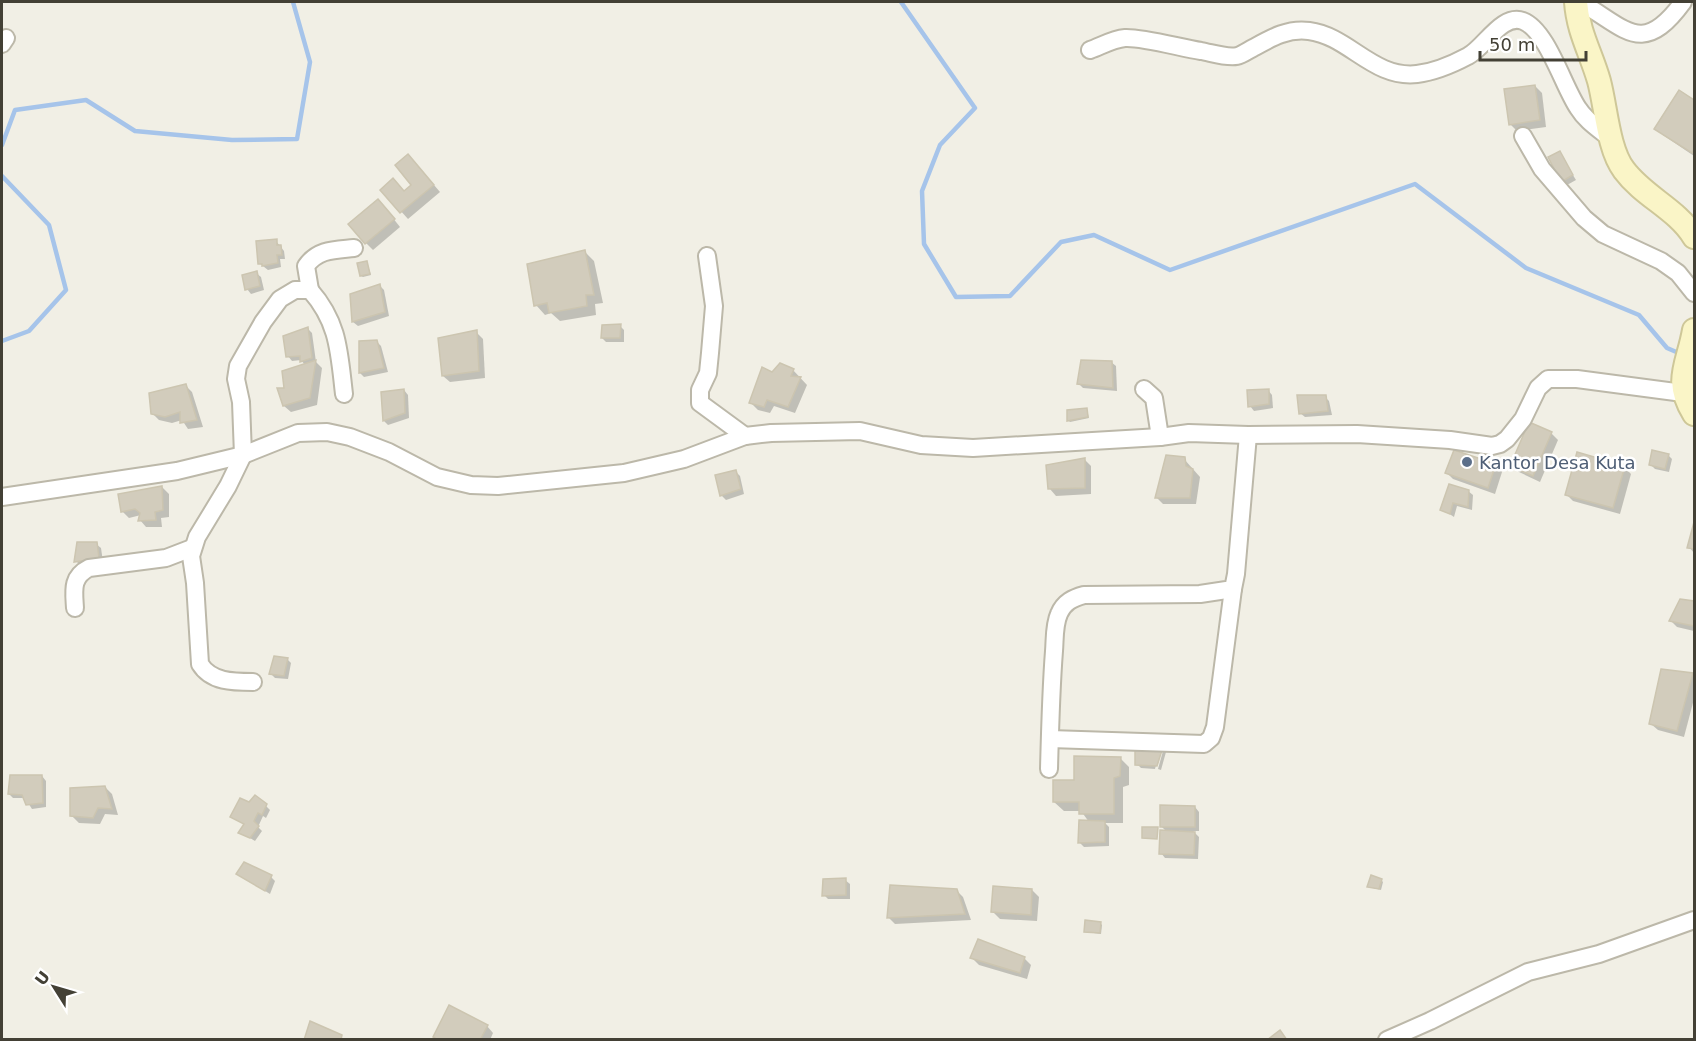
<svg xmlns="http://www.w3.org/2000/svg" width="1696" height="1041" font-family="'DejaVu Sans',sans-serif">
<rect width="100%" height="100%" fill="#f1efe5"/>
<!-- shadow -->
<g fill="#0003">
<polygon points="1535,86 1542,93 1546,127 1517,131 1510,124"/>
<polygon points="1679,92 1694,102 1694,156 1663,135 1656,128"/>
<polygon points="1559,153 1576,180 1567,185 1562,181"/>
<polygon points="415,163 440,192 408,219 382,190 404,192 414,185"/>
<polygon points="385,208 400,227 373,250 366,243"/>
<polygon points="276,241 284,251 285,259 280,259 281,267 268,270 259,263"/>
<polygon points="585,252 594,261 603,303 595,304 596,315 560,321 551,313 545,315 536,305"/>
<polygon points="367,262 371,275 363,277 361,276"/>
<polygon points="256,273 261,277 264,290 251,294 247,289"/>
<polygon points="380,286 384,290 389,316 358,326 353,322 352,295"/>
<polygon points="620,326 624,330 624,342 606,342 602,338"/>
<polygon points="308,329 312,333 316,362 322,368 317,405 291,412 284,406 286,389 305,365 301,360 292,361 288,356"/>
<polygon points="476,332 483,339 485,378 450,382 443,376"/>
<polygon points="377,342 381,346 388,372 364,377 360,373"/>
<polygon points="1111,362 1116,366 1117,391 1083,388 1079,384"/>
<polygon points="781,365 793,370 807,385 795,413 774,406 770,413 758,410 751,403"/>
<polygon points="185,385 192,392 203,427 188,429 182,420 172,423 159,420 152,413"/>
<polygon points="404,390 408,395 409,418 388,425 384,421 383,393"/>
<polygon points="1268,390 1272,395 1273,408 1254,411 1250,406"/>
<polygon points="1325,397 1329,401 1332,415 1305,417 1300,413"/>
<polygon points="1087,410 1089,418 1070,422 1068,420"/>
<polygon points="1551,433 1558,440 1540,482 1519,472 1512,466"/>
<polygon points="1455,452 1496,465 1502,472 1495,494 1453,479 1447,473"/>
<polygon points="1668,455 1672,459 1669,472 1655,469 1650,464"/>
<polygon points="1184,459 1200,477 1196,504 1163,504 1156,497"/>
<polygon points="1085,460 1091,466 1091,494 1056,496 1050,489"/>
<polygon points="1624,467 1631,474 1620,514 1573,501 1566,494"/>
<polygon points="735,471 740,476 744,494 726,500 721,495"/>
<polygon points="162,487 169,494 169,517 161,518 162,527 146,527 140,520 141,515 129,518 122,511"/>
<polygon points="1468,491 1473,495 1472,510 1457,506 1454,517 1442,509"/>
<polygon points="1694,527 1694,553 1689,547"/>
<polygon points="96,544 101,548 103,562 80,565 76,561"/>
<polygon points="1680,600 1694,603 1694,631 1677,627 1671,621"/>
<polygon points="287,659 291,663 288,679 275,678 270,673"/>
<polygon points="1662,670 1694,676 1694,699 1684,737 1658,730 1651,724"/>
<polygon points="1162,748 1166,752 1161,770 1158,769 1163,751 1160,751 1155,769 1141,768 1137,764"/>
<polygon points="1120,758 1129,767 1129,785 1123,787 1123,823 1105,823 1109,827 1109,846 1084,847 1080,843 1089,822 1081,811 1064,811 1054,802 1076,781"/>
<polygon points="42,776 46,781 46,807 32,809 25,798 13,798 9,794"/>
<polygon points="105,787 112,794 118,815 105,814 100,824 79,823 72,816"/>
<polygon points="250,804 266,806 270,810 266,818 263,816 258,827 262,831 255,841 240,832 245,825 232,817"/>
<polygon points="1195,807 1199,812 1199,831 1193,831 1199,837 1198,859 1165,858 1161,853 1167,832 1161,826"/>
<polygon points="238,874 271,877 275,881 270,894"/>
<polygon points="845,880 850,884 850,899 828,899 824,895"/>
<polygon points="1381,880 1383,882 1381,890 1369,887"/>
<polygon points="956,890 963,897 971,920 895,924 888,917"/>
<polygon points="1032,890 1039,897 1037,921 1000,919 993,912"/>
<polygon points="1100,923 1102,925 1101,934 1086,932"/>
<polygon points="972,958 1024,958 1031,965 1027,979 979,965"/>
<polygon points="487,1026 493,1033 490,1040 438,1040"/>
</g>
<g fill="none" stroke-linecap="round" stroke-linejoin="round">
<!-- stream -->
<g stroke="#a6c4ea" stroke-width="4.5">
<polyline points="901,2 975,108 940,145 922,191 924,244 956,297 1010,296 1061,242 1094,235 1170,270 1415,184 1526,268 1639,315 1667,348 1681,354"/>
<polyline points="2,145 15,110 86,100 135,131 232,140 297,139 310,62 293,2"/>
<polyline points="2,176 49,225 66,290 29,331 2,341"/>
</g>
</g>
<!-- building -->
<g fill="#d2ccbc" stroke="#ccc5b0" stroke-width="1.5">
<polygon points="1535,85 1540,120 1509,125 1504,89"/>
<polygon points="1679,90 1694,100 1694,149 1692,153 1654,129"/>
<polygon points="1560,151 1573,175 1561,182 1548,157"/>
<polygon points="408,154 434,185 400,213 380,190 393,178 404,191 411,185 395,165"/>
<polygon points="378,199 395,219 365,244 348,224"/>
<polygon points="277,239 277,245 281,245 282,255 277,255 278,263 262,266 262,264 258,264 256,241"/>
<polygon points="585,250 594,295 586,295 587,306 549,313 547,303 534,306 527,264"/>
<polygon points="367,261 370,274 360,276 357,263"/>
<polygon points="257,271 260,286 245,290 242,275"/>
<polygon points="380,284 385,312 352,322 350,294"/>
<polygon points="621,324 620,338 601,338 602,325"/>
<polygon points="308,327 312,358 300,362 300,356 286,357 283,336"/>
<polygon points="477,330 479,371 442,376 438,338"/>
<polygon points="377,340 384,368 359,373 359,341"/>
<polygon points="316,360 310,398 283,406 277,388 284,388 282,371"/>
<polygon points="1081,360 1112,361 1113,388 1077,384"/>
<polygon points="780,363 794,369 791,376 801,377 788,407 767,400 764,407 749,403 762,367 772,372"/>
<polygon points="186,384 197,420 180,423 180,412 165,417 151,414 149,393"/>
<polygon points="404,389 405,413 383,421 381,392"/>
<polygon points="1269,389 1269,404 1248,407 1247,390"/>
<polygon points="1297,395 1326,395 1328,411 1299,414"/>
<polygon points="1087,408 1088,417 1067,421 1067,410"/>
<polygon points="1529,422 1552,432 1533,476 1510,466"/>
<polygon points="1454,450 1496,464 1488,488 1445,473"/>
<polygon points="1652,450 1669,454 1665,469 1649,465"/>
<polygon points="1577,452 1625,466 1613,508 1565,495"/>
<polygon points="1166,455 1185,457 1186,466 1193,469 1190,498 1155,498"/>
<polygon points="1085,458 1085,488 1048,489 1046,465"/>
<polygon points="736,470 741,489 720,496 715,475"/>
<polygon points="1449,484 1469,490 1468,507 1453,503 1450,514 1440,510"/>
<polygon points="162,486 163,510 155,512 156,520 138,521 140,513 135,509 121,512 118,494"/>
<polygon points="1694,522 1694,549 1687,548"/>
<polygon points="77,542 97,542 99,558 74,562"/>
<polygon points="1680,599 1694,601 1694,626 1669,621"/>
<polygon points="274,656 288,658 284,676 269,674"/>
<polygon points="1661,669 1693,673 1677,731 1649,724"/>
<polygon points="1163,747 1157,766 1135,765 1135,748"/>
<polygon points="1074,756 1121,757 1120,776 1114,778 1114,814 1079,814 1079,802 1053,802 1053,780 1074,780"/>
<polygon points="10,775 42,775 43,803 26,805 22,795 8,794"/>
<polygon points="105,786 112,809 98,808 93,818 70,816 70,788"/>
<polygon points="255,795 267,804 262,815 258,813 254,821 259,826 250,838 238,833 244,824 230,817 240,798 249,802"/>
<polygon points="1160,805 1195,806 1195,827 1160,827"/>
<polygon points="1079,820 1105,821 1105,842 1078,843"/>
<polygon points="1142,827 1158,827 1157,839 1142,838"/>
<polygon points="1160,830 1195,832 1194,855 1159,854"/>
<polygon points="244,862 272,875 265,891 236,874"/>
<polygon points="1371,875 1382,879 1379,889 1367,887"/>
<polygon points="846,878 846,895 822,896 823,879"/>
<polygon points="890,885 957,889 965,914 887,918"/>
<polygon points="993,886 1032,889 1031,915 991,912"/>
<polygon points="1085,920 1101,922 1100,933 1084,932"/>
<polygon points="978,939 1025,957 1020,973 970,958"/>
<polygon points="449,1005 488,1025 480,1040 438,1040 433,1037"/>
<polygon points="310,1021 342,1035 341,1040 304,1040"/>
<polygon points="1280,1030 1287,1040 1267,1040"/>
</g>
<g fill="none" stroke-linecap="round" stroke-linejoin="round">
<!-- street casing -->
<g stroke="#bcb8a9" stroke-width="20">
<g id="street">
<path d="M1580,2C1626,28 1642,58 1683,2"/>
<polyline points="2,44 6,38"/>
<path d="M1090,50C1101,46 1113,39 1125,38C1143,37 1181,48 1201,51C1212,53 1226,58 1237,56C1242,55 1249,50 1253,48C1271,38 1288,28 1309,31C1349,36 1373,79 1417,74C1434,72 1453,64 1468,56C1484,48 1502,13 1523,21C1547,30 1564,88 1578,108C1586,121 1599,129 1611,139"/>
<polyline points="1523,136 1542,169 1584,218 1603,234 1661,261 1678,273 1694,293"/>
<polyline points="707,256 714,306 710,353 708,373 700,390 700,403 745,436"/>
<path d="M310,290L306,266C318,249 335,250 354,248"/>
<polyline points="1144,389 1154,398 1160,437"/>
<polyline points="2,497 177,471 243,455 298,433 327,432 350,437 389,452 437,477 471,485 498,486 624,473 684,459 745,436 771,433 860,431 921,445 973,448 1160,437 1189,433 1248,435 1357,434 1450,440 1492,446 1500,444 1507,439 1523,419 1538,388 1548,379 1577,379 1683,393"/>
<path d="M75,608C74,591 71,577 89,568L166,558L192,548"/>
<path d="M253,682C233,682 211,682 200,664L195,583L191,556L197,537L228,486L243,455L241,402L236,379L238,366L263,322L280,299L295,290H310C339,323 339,352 344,394"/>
<polyline points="1050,739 1204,744 1211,738 1215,727 1233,589"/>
<path d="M1049,769C1050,729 1051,690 1054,651C1055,639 1054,625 1059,614C1064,602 1073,598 1084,595L1200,594L1233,589L1236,574L1248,435"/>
<polyline points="1387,1040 1430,1021 1528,972 1599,954 1694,920"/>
</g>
</g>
<!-- secondary casing -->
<g stroke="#cec798" stroke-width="26">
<g id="secondary">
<path d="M1576,2C1578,32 1591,53 1599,81C1606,107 1608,149 1624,170C1644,197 1677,209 1694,237"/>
<path d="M1694,330C1688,365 1673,380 1694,414"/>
</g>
</g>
<!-- street -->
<use href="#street" stroke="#fff" stroke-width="16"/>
<!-- secondary -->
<use href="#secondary" stroke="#faf5c7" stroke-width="22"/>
</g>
<!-- markers -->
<circle fill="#5c6f8a" stroke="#fff" stroke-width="2" cx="1467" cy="462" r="6"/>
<g text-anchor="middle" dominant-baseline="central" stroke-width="5" stroke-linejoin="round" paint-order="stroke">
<!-- service labels -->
<g font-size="18" fill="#4e5e75" stroke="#fff" text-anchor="start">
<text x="1479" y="462">Kantor Desa Kuta</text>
</g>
</g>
<!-- border -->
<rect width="1696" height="1041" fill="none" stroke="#434035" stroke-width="6"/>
<!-- north arrow -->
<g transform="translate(54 987) rotate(307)" stroke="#ffffff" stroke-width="4.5" paint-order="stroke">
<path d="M0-4.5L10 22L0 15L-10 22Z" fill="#434035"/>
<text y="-9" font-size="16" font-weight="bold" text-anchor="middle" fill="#434035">U</text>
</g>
<!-- scale -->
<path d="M1480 51v9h106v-9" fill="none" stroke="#434035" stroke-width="3"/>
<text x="1489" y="51" font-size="18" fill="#434035" stroke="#ffffff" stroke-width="4.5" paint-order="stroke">50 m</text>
</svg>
